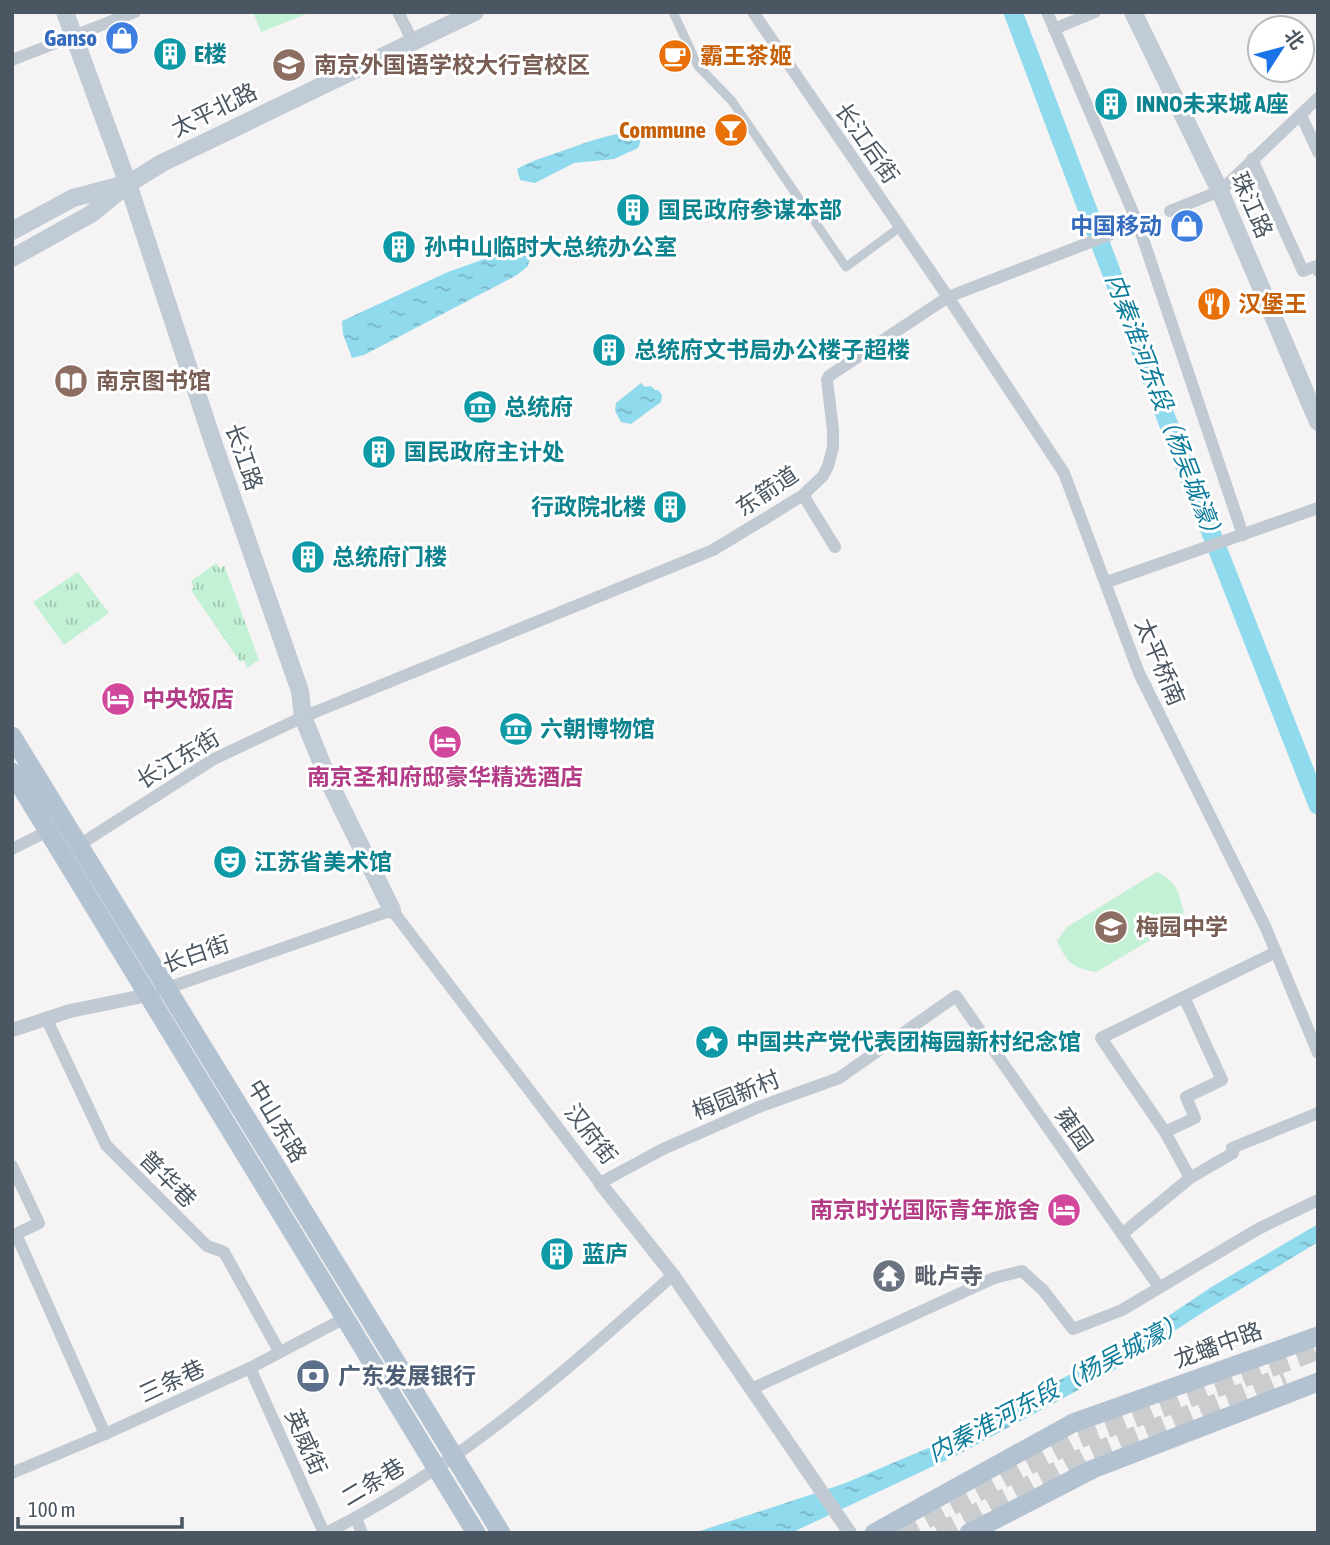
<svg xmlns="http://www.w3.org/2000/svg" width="1330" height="1545" font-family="'Asap Condensed','Noto Sans SC',sans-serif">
<defs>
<pattern id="grass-tufts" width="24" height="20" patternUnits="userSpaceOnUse" patternTransform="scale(1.75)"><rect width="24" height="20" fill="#c3f1d5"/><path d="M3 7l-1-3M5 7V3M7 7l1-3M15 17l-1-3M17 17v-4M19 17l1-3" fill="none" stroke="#a0c6b0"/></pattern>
<pattern id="water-ripples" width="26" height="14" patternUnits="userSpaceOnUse" patternTransform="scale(1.75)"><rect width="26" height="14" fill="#90daee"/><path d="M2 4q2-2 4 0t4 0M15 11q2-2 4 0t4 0" fill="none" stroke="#78b4c4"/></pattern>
</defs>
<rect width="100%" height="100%" fill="#f5f3f3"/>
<!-- grass -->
<g fill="url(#grass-tufts)">
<polygon points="216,563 220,569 224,565 259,660 247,668 244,660 240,662 191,590 194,587 191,581"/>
<polygon points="78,572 109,613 64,645 33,602"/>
</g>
<!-- park -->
<g fill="#c3f1d5">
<polygon points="253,12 305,12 306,14 261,32"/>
<path d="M1157,872C1177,882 1179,892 1184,913L1171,928L1096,972C1071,967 1068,964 1057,941L1067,927Z"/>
</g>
<!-- water -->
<g fill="url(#water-ripples)">
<path d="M630,132L642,137L638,148L614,159L574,163L535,183L520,180L517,169C533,160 548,156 565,150C588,142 605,135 630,132Z"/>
<polygon points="521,246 532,251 528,266 517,275 364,355 352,358 343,334 342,321 448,272"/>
<polygon points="641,383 645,387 651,386 655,390 658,390 662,395 661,402 631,424 621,422 615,411 616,403"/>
<polygon points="1318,1224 1318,1242 1205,1311 1108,1374 959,1454 791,1533 694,1533 843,1484 945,1441 1125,1345 1213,1286"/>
</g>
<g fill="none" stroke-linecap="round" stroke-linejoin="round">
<!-- river -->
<polyline stroke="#90daee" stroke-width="19" points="1013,12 1170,428 1318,805"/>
<!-- trunk-tunnel -->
<g stroke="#caccce" stroke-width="19" stroke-dasharray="19 10" stroke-linecap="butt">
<polyline points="900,1533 1079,1439 1318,1350"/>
<polyline points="938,1533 1085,1456 1284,1376"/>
</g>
<!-- pedestrian -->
<polyline stroke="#c1cad2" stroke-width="9" points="673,12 698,66 732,101 846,267 900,227"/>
<!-- minor -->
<g stroke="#c1cad2" stroke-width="12">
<polyline points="398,12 413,42"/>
<polyline points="753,12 948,297 1064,473 1139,673 1265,926 1318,1053"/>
<polyline points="1047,12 1138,224 1243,535"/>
<polyline points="1054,29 1095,12"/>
<polyline points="12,60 135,12"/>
<polyline points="1301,115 1318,152"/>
<polyline points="1252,159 1303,271 1316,266 1318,271"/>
<polyline points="1170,211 1220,191 1318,98"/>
<polyline points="803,495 835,547"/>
<polyline points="1107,582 1318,508"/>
<polyline points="79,845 214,759 303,717 713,550 766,518 803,495 823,476 828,466 833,447 833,430 827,380 829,376 948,297 1153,218"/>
<polyline points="12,849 48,831"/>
<polyline points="162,990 392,910 600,1183 663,1149 759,1107 839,1078 956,996 1159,1287"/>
<polyline points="47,1020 106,1145 207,1246 224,1252 279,1351"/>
<polyline points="1165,1132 1101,1038 1184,997"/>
<polyline points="12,1166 39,1223 16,1234"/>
<polyline points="1190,1178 1233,1153 1232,1148 1318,1113"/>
<polyline points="1122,1234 1190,1178 1165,1132 1195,1118 1186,1097 1222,1080 1184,997 1276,952"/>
<polyline points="12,1236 16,1234 105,1434"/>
<polyline points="250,1368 324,1533"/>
<polyline points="751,1389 994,1278 1022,1271 1043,1290 1073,1329 1122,1310 1258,1229 1318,1200"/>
<polyline points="12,1473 105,1434 250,1368 345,1318"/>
<polyline points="356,1518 362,1533"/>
<path d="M326,1533C458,1467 564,1373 673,1275"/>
</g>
<!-- tertiary -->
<g stroke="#c1cad2" stroke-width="14">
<polyline points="12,1030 70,1011 148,995"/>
<polyline points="600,1183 673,1275 850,1533"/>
</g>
<!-- secondary -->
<g stroke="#c1cbd6" stroke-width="18">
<polyline points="65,12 128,184 214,445 300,691 303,717 331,786 392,910"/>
<polyline points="1133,12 1220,191 1318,422"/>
<polyline points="12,231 73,198 122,185"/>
<polyline points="12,258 91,214 128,184 162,163 475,12"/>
</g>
<!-- primary -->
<g stroke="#b3c2d1" stroke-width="19">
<polyline points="12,736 501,1533"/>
<polyline points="12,772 476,1533"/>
<polyline points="874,1533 1073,1423 1318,1336"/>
<polyline points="969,1533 1093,1469 1318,1382"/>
</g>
</g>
<!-- icons -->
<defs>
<g id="shop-disc" transform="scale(1.75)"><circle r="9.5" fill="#3f7fe0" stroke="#fff"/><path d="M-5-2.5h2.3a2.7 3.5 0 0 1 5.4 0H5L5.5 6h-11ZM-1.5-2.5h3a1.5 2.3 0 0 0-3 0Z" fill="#fff"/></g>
<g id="building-disc" transform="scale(1.75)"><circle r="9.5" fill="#0f9aa8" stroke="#fff"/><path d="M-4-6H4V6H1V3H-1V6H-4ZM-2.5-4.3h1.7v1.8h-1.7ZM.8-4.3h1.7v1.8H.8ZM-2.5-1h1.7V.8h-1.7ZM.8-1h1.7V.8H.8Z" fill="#fff"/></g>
<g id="cafe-disc" transform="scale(1.75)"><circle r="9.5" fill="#e8710a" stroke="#fff"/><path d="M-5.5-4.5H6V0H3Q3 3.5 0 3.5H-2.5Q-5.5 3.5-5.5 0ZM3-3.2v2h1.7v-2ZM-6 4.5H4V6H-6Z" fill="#fff"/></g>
<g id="school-disc" transform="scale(1.75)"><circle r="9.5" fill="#8d6e63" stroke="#fff"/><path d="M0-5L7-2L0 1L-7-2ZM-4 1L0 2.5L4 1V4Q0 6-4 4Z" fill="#fff"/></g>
<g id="bar-disc" transform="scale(1.75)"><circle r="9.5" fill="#e8710a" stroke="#fff"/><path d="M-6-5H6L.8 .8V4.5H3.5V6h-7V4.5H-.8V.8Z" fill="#fff"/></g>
<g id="restaurant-disc" transform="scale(1.75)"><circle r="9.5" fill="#e8710a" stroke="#fff"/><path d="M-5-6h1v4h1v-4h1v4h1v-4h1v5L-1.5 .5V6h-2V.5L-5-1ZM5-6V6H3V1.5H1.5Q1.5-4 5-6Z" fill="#fff"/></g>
<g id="library-disc" transform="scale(1.75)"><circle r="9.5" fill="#8d6e63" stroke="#fff"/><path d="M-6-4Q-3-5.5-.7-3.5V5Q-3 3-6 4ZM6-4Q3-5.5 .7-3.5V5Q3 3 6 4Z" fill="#fff"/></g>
<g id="museum-disc" transform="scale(1.75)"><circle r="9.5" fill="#0f9aa8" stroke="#fff"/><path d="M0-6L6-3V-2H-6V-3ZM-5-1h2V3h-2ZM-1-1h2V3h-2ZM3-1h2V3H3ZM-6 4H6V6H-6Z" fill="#fff"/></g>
<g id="hotel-disc" transform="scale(1.75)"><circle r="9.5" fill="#d1479c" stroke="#fff"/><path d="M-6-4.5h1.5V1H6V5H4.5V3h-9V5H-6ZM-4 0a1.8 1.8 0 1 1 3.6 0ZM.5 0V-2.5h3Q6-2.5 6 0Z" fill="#fff"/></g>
<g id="theatre-disc" transform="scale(1.75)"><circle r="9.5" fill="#0f9aa8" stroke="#fff"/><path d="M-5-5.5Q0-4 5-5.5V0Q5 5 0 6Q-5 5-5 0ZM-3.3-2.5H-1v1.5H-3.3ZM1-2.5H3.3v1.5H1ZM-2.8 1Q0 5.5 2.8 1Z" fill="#fff"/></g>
<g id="sight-disc" transform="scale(1.75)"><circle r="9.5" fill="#0f9aa8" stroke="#fff"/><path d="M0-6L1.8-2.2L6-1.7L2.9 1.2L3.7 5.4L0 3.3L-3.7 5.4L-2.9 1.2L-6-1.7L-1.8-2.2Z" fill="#fff"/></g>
<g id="temple-disc" transform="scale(1.75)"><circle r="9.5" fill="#6b7280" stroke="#fff"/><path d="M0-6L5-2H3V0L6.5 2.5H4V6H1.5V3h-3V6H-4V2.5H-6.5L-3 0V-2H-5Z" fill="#fff"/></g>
<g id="bank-disc" transform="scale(1.75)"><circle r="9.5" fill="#5c6f8a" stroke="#fff"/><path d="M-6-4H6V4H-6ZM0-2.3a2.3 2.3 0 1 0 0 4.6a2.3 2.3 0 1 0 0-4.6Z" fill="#fff"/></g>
</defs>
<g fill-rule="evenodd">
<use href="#shop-disc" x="122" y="38"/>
<use href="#building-disc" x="170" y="54"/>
<use href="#cafe-disc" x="675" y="56"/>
<use href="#school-disc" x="289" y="65"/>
<use href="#building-disc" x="1111" y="104"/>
<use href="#bar-disc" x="731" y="130"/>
<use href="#building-disc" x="633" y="210"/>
<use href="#shop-disc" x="1187" y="226"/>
<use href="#building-disc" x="399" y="247"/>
<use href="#restaurant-disc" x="1214" y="304"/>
<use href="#building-disc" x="609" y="350"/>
<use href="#library-disc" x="71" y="381"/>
<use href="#museum-disc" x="480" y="407"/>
<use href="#building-disc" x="379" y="452"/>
<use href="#building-disc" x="670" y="507"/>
<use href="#building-disc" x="308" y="557"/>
<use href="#hotel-disc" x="118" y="699"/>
<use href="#museum-disc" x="516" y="729"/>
<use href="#hotel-disc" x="445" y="742"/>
<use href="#theatre-disc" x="230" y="862"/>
<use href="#school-disc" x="1111" y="927"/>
<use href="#sight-disc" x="712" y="1042"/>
<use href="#hotel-disc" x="1064" y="1210"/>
<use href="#building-disc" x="557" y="1254"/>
<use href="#temple-disc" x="889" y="1276"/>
<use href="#bank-disc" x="313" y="1376"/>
</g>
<g text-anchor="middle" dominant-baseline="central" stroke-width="6" stroke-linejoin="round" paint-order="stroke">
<!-- shop labels -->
<g font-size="23" font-weight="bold" fill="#366cbe" stroke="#fff" text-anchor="end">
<text x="97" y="38">Ganso</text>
<text x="1162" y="226">中国移动</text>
</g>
<!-- culture labels -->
<g font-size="23" font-weight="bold" fill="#0d838f" stroke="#fff" text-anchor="start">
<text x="194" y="54">E楼</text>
<text x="1136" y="104">INNO未来城 A座</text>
<text x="658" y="210">国民政府参谋本部</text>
<text x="424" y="247">孙中山临时大总统办公室</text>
<text x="634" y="350">总统府文书局办公楼子超楼</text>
<text x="504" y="407">总统府</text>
<text x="404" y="452">国民政府主计处</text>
<text x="646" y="507" text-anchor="end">行政院北楼</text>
<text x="332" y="557">总统府门楼</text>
<text x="540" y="729">六朝博物馆</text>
<text x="254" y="862">江苏省美术馆</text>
<text x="736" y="1042">中国共产党代表团梅园新村纪念馆</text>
<text x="582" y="1254">蓝庐</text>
</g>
<!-- food labels -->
<g font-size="23" font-weight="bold" fill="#c56008" stroke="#fff" text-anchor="start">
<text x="700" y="56">霸王茶姬</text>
<text x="706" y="130" text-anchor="end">Commune</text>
<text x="1238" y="304">汉堡王</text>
</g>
<!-- education labels -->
<g font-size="23" font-weight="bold" fill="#785e54" stroke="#fff" text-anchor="start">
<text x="314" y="65">南京外国语学校大行宫校区</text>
<text x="96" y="381">南京图书馆</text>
<text x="1136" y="927">梅园中学</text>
</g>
<!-- street labels -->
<g font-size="23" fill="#4a5661" stroke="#fff">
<text transform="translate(214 110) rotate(-26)">太平北路</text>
<text transform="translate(867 143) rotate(55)">长江后街</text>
<text transform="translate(1252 205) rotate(66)">珠江路</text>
<text transform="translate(244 457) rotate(71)">长江路</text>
<text transform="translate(767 491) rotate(-34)">东箭道</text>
<text transform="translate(1160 662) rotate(67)">太平桥南</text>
<text transform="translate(178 759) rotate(-31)">长江东街</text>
<text transform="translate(196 954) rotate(-19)">长白街</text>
<text transform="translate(736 1095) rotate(-22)">梅园新村</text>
<text transform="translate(277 1121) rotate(59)">中山东路</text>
<text transform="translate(1074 1129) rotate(55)">雍园</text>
<text transform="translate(591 1134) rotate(52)">汉府街</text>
<text transform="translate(168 1179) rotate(45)">普华巷</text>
<text transform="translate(1218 1345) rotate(-20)">龙蟠中路</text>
<text transform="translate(172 1381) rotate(-25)">三条巷</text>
<text transform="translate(306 1442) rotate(66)">英威街</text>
<text transform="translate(373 1482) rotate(-31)">二条巷</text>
</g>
<!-- hotel labels -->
<g font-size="23" font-weight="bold" fill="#b23c85" stroke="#fff" text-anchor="start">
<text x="142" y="699">中央饭店</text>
<text x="445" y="777" text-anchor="middle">南京圣和府邸豪华精选酒店</text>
<text x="1040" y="1210" text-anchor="end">南京时光国际青年旅舍</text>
</g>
<!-- worship labels -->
<g font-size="23" font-weight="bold" fill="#5b616d" stroke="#fff" text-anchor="start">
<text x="914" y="1276">毗卢寺</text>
</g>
<!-- service labels -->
<g font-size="23" font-weight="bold" fill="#4e5e75" stroke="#fff" text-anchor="start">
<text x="338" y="1376">广东发展银行</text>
</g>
<!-- water labels -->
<g font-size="24" font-style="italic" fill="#0c7c9b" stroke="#fff">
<text transform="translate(1165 409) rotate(69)">内秦淮河东段（杨吴城濠）</text>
<text transform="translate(1057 1387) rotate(-28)">内秦淮河东段（杨吴城濠）</text>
</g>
</g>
<!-- border -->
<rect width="1330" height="1545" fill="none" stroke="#4a5661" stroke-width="28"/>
<!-- north arrow -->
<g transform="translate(1281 49) rotate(54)"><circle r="33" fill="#ffffff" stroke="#b7bbc0" stroke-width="2"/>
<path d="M0-5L12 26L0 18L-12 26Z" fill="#1a73e8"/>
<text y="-10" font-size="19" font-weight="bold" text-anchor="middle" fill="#4a5661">北</text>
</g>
<!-- scale -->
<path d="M18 1517v10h164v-10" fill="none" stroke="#4a5661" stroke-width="3.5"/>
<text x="28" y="1517" font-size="21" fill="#4a5661" stroke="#ffffff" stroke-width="5" paint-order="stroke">100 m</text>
</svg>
